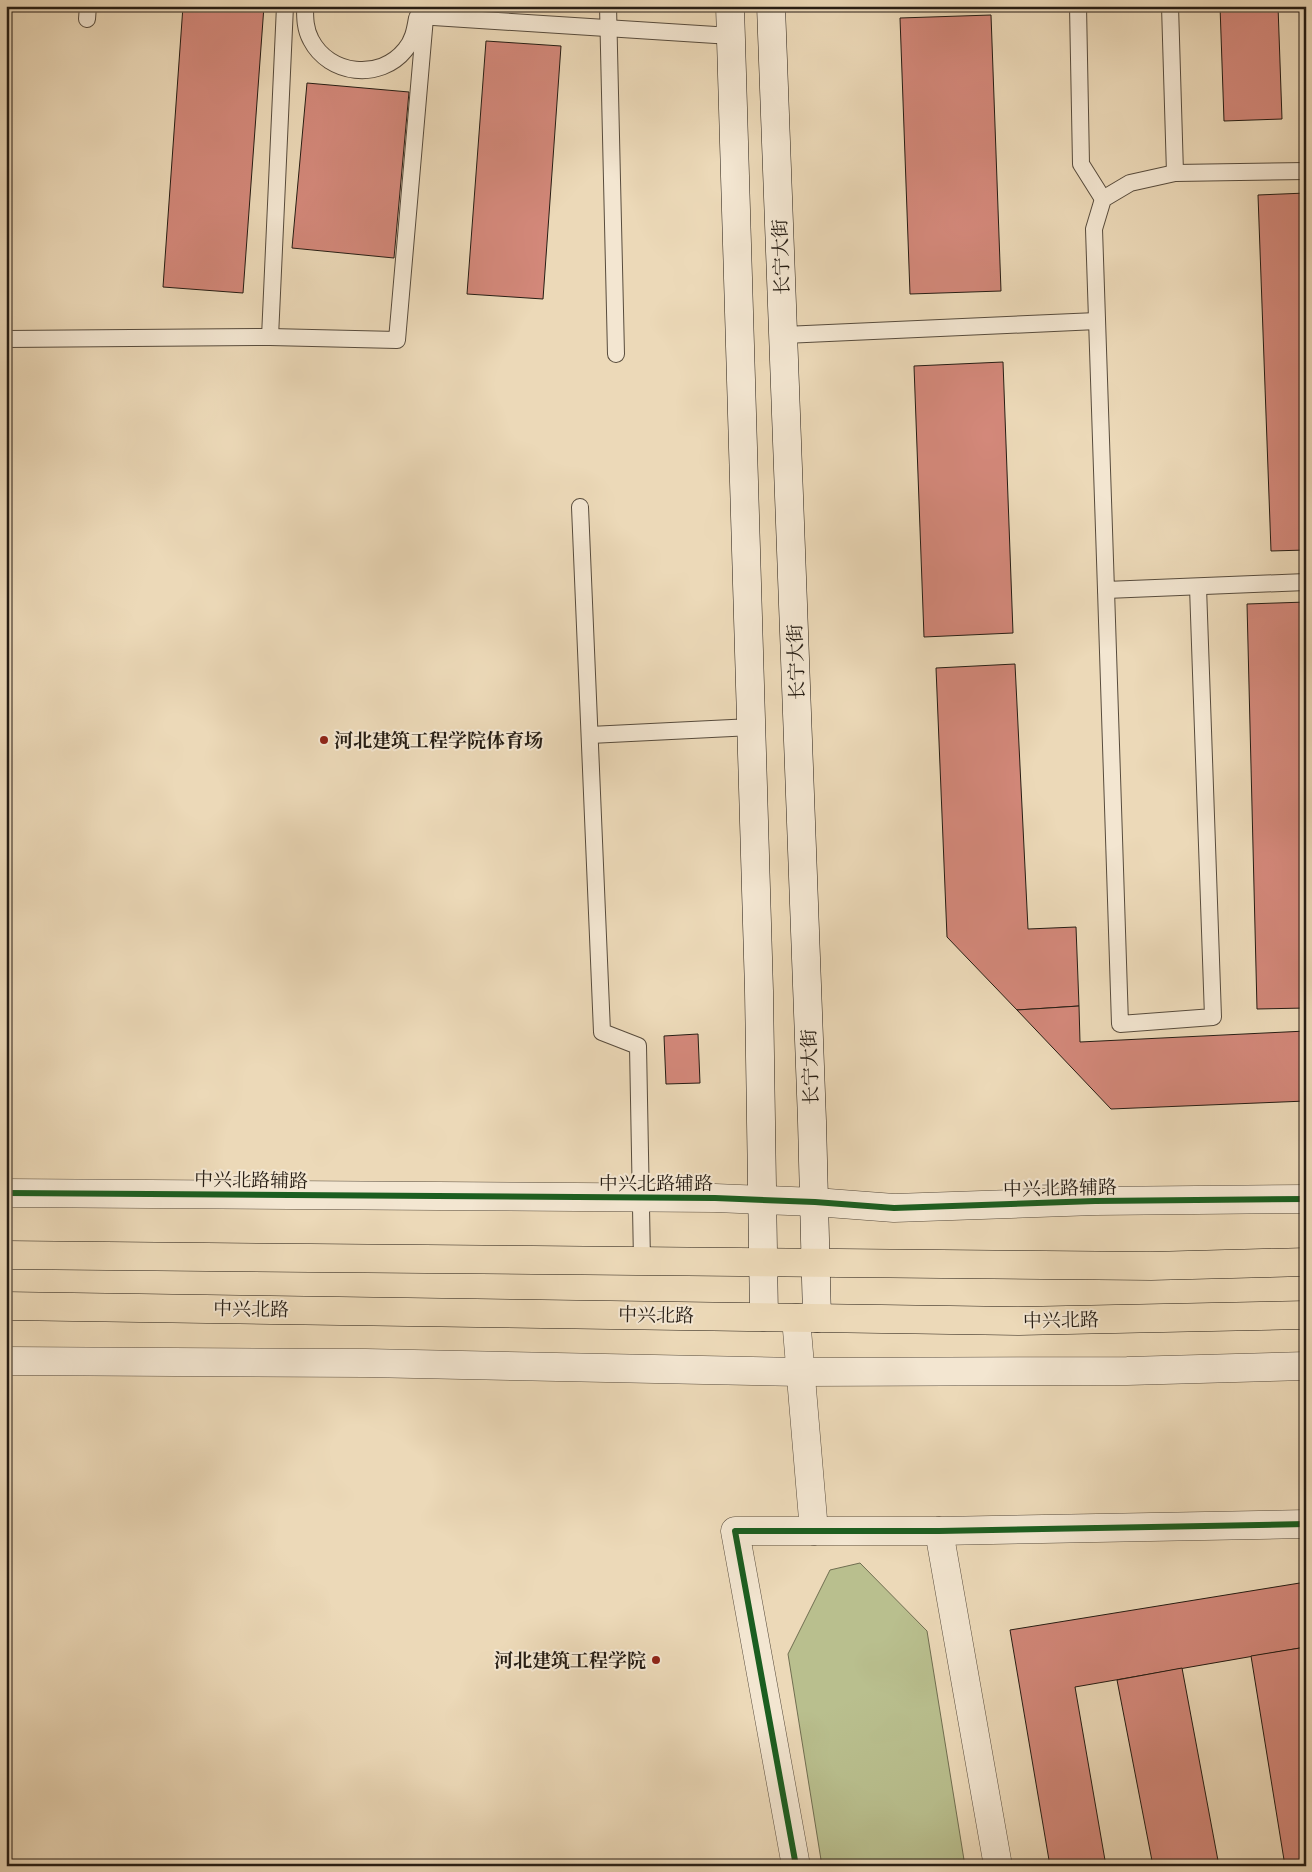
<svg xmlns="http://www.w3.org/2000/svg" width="1312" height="1872" font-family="'IM FELL Great Primer','Noto Serif SC',serif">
<rect width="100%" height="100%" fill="#ecd9b8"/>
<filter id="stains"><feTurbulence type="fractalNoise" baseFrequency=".004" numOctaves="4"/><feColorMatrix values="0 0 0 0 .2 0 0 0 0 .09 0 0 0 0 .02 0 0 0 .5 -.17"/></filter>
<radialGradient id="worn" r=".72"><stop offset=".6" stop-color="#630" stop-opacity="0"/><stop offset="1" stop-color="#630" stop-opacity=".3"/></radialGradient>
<!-- green -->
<polygon fill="#b9bf8e" stroke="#706e51" points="860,1563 927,1631 965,1866 822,1866 788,1654 830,1570"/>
<!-- building -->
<g fill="#d3887a" stroke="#261d14">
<polygon points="183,6 264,6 243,293 163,287"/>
<polygon points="1220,6 1278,6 1282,119 1224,121"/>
<polygon points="991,15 1001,291 910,294 900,18"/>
<polygon points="486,41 561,46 543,299 467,294"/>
<polygon points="307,83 409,92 394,258 292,248"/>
<polygon points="1306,193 1306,550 1271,551 1258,195"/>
<polygon points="1003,362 1013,633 924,637 914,366"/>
<polygon points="1306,602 1306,1008 1257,1009 1247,604"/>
<polygon points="1015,664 1028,929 1076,927 1079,1006 1017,1010 947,937 936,668"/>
<polygon points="1079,1006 1080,1042 1306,1031 1306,1101 1111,1109 1017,1010"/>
<polygon points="698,1034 700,1083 666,1084 664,1036"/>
<polygon points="1306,1582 1306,1647 1075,1687 1106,1866 1050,1866 1010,1630"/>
<polygon points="1306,1647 1306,1866 1285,1866 1251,1656"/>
<polygon points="1182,1668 1219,1866 1153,1866 1117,1680"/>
</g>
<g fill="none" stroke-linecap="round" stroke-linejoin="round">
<!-- service casing -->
<g stroke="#584c3d" stroke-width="18">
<g id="service">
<path d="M305,6C305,18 305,29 311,40C329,75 380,81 405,50C413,41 415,30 417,18"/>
<polyline points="608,6 616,354"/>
<polyline points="1078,6 1081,164 1103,199"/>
<polyline points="1170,6 1175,173"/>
<polyline points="418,16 731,36"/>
<polyline points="87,19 88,6"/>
<polyline points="1306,171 1175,173 1130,183 1103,199 1094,229 1106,590 1306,582"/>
<polyline points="784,335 1097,321"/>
<polyline points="270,337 397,340 426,6"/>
<polyline points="6,339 270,337 285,6"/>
<polyline points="580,507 602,1032 638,1046 642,1261"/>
<polyline points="1106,590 1120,1024 1213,1017 1198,587"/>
<polyline points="590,735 752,727"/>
</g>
</g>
<!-- minor casing -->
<g stroke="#584c3d" stroke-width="29">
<g id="minor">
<polyline points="796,1318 814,1531"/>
<polyline points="939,1531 998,1866"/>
<polyline points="796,1866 735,1531 939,1531 1306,1524"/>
</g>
</g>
<!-- tertiary casing -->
<g stroke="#584c3d" stroke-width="29">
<g id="tertiary">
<polyline points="6,1193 715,1198 815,1202 894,1208 1095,1201 1306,1199"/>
<polyline points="6,1361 366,1363 800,1372 1127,1371 1306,1366"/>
</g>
</g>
<!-- secondary casing -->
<g stroke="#261d14" stroke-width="29">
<g id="secondary">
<polyline points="730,6 759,991 764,1317"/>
<polyline points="771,6 812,1121 817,1318"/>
</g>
</g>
<!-- primary casing -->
<g stroke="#261d14" stroke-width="29">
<g id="primary">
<polyline points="6,1255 1151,1266 1306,1262"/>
<polyline points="6,1306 1019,1321 1306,1315"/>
</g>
</g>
<!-- service -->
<use href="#service" stroke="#f3e6d1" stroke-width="16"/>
<!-- minor -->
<use href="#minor" stroke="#f3e6d1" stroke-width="28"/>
<!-- tertiary -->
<use href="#tertiary" stroke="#f3e6d1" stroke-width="28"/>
<!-- secondary -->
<use href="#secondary" stroke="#f3e6d1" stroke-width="28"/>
<!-- primary -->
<use href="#primary" stroke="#ecd9b8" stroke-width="28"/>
<!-- cycleway casing -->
<g stroke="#f3e6d1" stroke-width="9">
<g id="cycleway">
<polyline points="6,1193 715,1198 815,1202 894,1208 1095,1201 1306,1199"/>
<polyline points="796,1866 735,1531 939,1531 1306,1524"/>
</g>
</g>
<!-- cycleway -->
<use href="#cycleway" stroke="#1b5e20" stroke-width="6"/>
</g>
<!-- markers -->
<g fill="#8f2418" stroke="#f3e6d1" stroke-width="2">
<circle cx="324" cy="740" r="5"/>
<circle cx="656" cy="1660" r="5"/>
</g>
<g text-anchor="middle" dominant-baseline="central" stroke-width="4" stroke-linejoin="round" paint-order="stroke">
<!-- street labels -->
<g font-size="19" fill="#261d14" stroke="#f3e6d1">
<text transform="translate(781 257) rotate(-92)">长宁大街</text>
<text transform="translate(796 662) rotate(-92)">长宁大街</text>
<text transform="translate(810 1067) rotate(-92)">长宁大街</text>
<text transform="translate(251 1180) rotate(1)">中兴北路辅路</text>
<text x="656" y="1183">中兴北路辅路</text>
<text transform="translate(1060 1188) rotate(-1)">中兴北路辅路</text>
<text transform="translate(251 1309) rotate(1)">中兴北路</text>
<text transform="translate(656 1315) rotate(1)">中兴北路</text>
<text transform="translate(1061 1320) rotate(-1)">中兴北路</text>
</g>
<!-- poi labels -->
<g font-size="19" font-weight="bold" fill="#261d14" stroke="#f3e6d1" text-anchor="start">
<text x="334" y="740">河北建筑工程学院体育场</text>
<text x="646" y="1660" text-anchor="end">河北建筑工程学院</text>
</g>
</g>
<!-- margin -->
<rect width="1312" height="1872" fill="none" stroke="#ecd9b8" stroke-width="25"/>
<rect x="8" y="8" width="1297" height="1857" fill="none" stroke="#261d14" stroke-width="2.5"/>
<rect x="12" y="12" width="1287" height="1847" fill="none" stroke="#261d14"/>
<rect width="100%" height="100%" filter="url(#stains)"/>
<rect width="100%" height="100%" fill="url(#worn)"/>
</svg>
